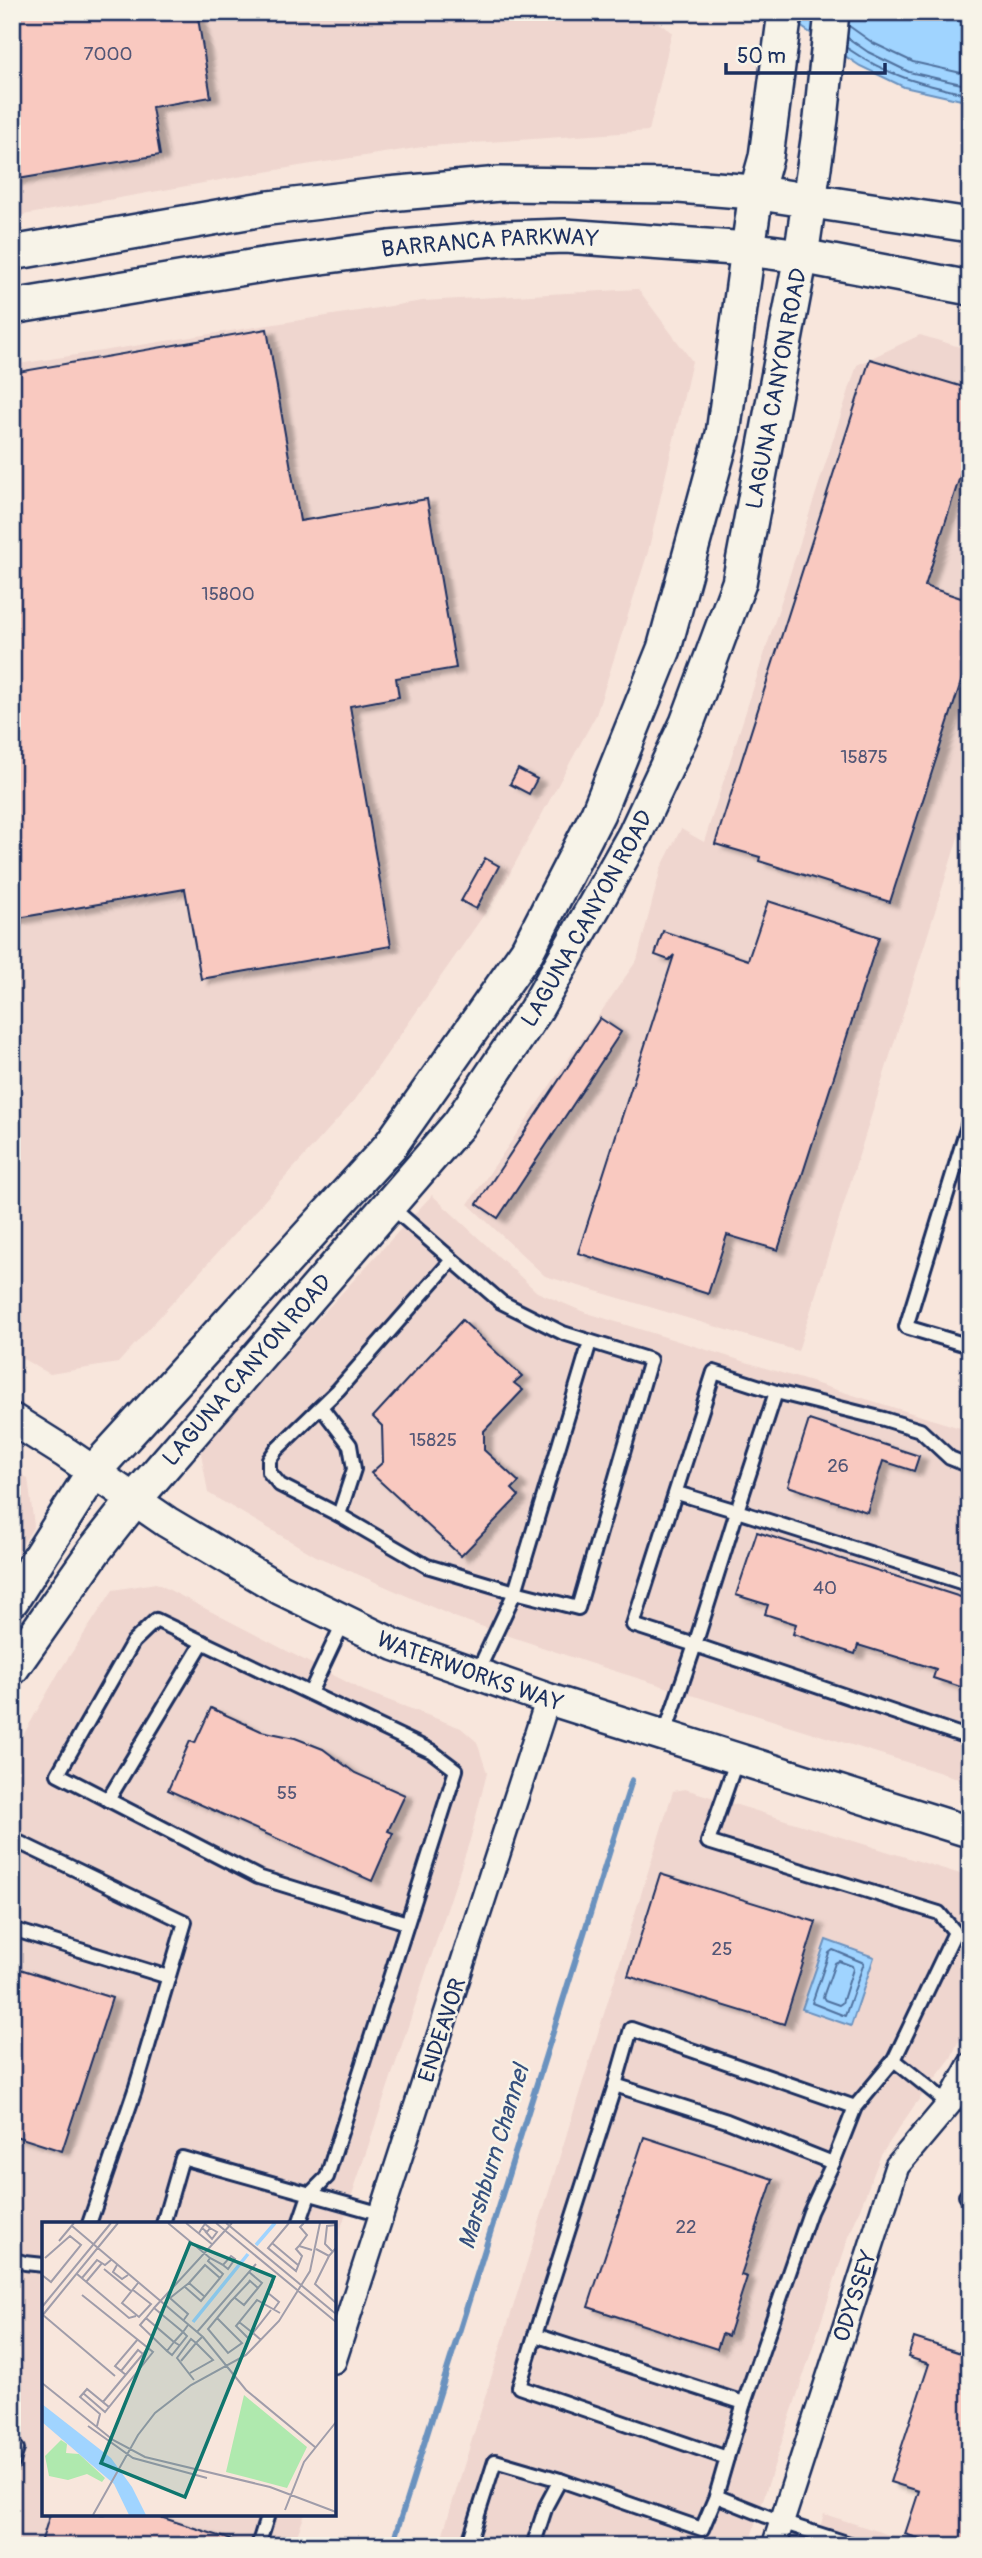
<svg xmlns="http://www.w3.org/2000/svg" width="982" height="2558" font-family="Pangolin,sans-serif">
<defs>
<filter id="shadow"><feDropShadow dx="8" dy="4.5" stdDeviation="2" flood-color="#0004"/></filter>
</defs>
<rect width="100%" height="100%" fill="#f8e6dc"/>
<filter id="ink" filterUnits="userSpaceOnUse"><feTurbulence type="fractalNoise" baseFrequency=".0143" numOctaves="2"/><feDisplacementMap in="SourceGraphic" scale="14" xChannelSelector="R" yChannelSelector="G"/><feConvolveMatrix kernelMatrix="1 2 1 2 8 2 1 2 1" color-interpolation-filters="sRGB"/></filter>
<g filter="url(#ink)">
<!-- built -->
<g fill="#efd6cf">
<polygon points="12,12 642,12 672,32 649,131 429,146 299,166 12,217"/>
<polygon points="638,289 692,361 648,552 596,715 499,893 355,1100 118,1363 50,1374 12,1353 12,365 423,301"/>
<polygon points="920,335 970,350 970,799 798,1351 545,1276 468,1204 637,960 661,868 681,829 704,842 857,365"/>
<polygon points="432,1195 537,1292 584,1312 970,1431 970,1782 586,1662 457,1618 316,1556 208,1493 200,1447"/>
<polygon points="12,1470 28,1478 34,1526 12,1562"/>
<polygon points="156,1583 364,1691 461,1728 477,1742 487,1773 470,1840 334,2249 334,2224 44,2224 44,2514 305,2514 293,2546 12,2546 12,1755 59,1672 113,1590"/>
<polygon points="685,1789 970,1877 970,2014 967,2022 951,2058 914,2106 881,2155 847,2242 748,2546 439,2546 673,1791"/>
<polygon points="824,2514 924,2546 814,2546"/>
</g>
<!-- water -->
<g fill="#a0d4ff" stroke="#6b92bf" stroke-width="2">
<polygon points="779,12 970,12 970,102 904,87 860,66"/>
<polygon points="826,1940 874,1957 851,2026 802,2009"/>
</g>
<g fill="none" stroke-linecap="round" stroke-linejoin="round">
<!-- shore -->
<g stroke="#50719e" stroke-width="2">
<polyline points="849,26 873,43 913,62 970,75"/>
<polyline points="848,38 868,52 909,72 970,86"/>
<path d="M847,48C889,77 922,84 970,95"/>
<polygon points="833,1950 864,1963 845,2016 812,2003 829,1953"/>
<polygon points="839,1961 852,1966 853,1969 842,2003 839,2005 825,2000 823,1997 835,1963"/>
</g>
<!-- stream -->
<polyline stroke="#6b92bf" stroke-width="6" points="392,2546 632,1780"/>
</g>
<!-- building -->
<g fill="#f9c9c0" stroke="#1b2f5e" stroke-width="2" filter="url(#shadow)">
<polygon points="12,12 197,12 211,97 152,107 160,155 12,180"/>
<polygon points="267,329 300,521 427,499 456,668 396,678 399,697 350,706 391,946 201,979 185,889 12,919 12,373"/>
<polygon points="870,359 970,389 970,445 925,586 970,601 970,654 890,902 759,861 760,857 715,844"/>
<polygon points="518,769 537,779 529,794 510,784"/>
<polygon points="485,858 499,866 476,909 461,901"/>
<polygon points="768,901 879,937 778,1250 727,1235 708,1294 578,1253 674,955 669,960 655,955 663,931 748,960"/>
<polygon points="600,1018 621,1032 498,1218 477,1204"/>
<polygon points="462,1320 522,1376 514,1383 523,1390 484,1431 484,1450 519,1482 512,1489 519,1496 461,1556 371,1473 383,1462 382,1426 373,1417"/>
<polygon points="809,1420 919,1456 914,1471 883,1461 867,1512 788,1486"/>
<polygon points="757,1532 970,1600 970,1690 933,1678 936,1669 858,1645 855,1654 793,1634 796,1624 765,1614 768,1605 736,1595"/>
<polygon points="211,1708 261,1731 295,1738 323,1749 355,1773 405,1795 388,1831 393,1833 372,1881 168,1790 190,1741 195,1743"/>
<polygon points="660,1874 816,1922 784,2024 628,1976"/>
<polygon points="20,1969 112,1998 62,2151 12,2135 12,1993"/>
<polygon points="644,2137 773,2179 741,2275 747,2277 728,2336 722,2334 717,2349 588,2307"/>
<polygon points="914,2338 970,2356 970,2546 941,2546 905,2534 919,2491 890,2482 929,2364 908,2357"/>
<polygon points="50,2514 151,2514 238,2542 237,2546 40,2546"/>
</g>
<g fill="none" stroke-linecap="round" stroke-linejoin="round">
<!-- service casing -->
<g stroke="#1b2f5e" stroke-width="18">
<g id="service">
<polyline points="970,1119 906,1327 970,1346"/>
<polyline points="389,1205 501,1302 563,1333 650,1360 578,1608 515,1592 476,1675"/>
<polyline points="452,1260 338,1390 276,1450 269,1460 269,1472 280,1485 339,1515 427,1566 515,1592 590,1342"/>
<polyline points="776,1392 884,1419 920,1430 950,1458 970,1466"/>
<polyline points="321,1407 350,1445 354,1469 339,1515"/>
<polyline points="677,1493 737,1511 776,1392 714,1372 633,1625 695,1645 737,1511 970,1585"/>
<polyline points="310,1693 344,1621"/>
<polyline points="664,1736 695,1645 970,1738"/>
<polyline points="737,1759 708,1842 939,1913 955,1932 894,2060 855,2107 833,2163"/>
<polyline points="108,1800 203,1642"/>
<polyline points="12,1851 16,1841 185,1922 135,2090 89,2224"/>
<polyline points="12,1929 168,1977"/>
<polyline points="894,2060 949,2104"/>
<polyline points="615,2085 727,2121 833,2163 810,2212 744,2403 535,2335 519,2387 727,2458 716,2496"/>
<polyline points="966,2196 970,2192"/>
<polyline points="163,2224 182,2158 382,2214"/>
<polyline points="299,2224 309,2195 327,2177 336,2148 456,1770 431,1751 156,1620 133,1642 58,1774 258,1877 407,1923"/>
<polyline points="12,2259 25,2263 44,2265"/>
<polyline points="535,2335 615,2085 631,2029 855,2107"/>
<polyline points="12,2447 17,2449 12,2464"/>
<polyline points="727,2458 744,2403"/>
<polyline points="258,2546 268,2514"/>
<polyline points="468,2546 495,2461 560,2480"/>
<polyline points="533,2546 546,2506 560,2480 702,2529 716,2496 781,2522 856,2546"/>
</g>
</g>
<!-- minor casing -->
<g stroke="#1b2f5e" stroke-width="28">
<g id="minor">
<polyline points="334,2361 548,1699"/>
<polyline points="774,2546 897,2166 949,2104 970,2065"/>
</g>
</g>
<!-- tertiary casing -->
<g stroke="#1b2f5e" stroke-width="35">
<g id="tertiary">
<path id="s1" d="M12,1419L66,1453L167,1522L280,1589L395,1645L548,1699L970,1832"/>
</g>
</g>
<!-- secondary casing -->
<g stroke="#1b2f5e" stroke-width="38">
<g id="secondary">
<polyline points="12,253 269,208 388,194 500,184 679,186 753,192 970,225"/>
<path id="s2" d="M12,307L269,264L389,248L505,238L565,236L748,249L801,256L970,288"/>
<polyline points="12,1600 94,1471 390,1146 527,951 598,813 664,649 723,434 748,249 756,193 766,157 785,12"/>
<path id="s3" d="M12,1668L94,1551L135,1499L459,1124L535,1011L635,834L687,723L739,583L801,256L821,119L832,12"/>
</g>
</g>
<!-- service -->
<use href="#service" stroke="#f7f3e8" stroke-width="12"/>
<!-- minor -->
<use href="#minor" stroke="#f7f3e8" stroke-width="23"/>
<!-- tertiary -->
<use href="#tertiary" stroke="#f7f3e8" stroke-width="30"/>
<!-- secondary -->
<use href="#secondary" stroke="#f7f3e8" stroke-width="33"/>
</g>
</g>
<g text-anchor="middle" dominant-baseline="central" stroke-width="5" stroke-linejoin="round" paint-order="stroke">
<!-- number labels -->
<g font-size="19" fill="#525676">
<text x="108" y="54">7000</text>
<text x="228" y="594">15800</text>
<text x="864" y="757">15875</text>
<text x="433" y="1440">15825</text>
<text x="838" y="1466">26</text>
<text x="825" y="1588">40</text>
<text x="287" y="1793">55</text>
<text x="722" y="1949">25</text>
<text x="686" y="2227">22</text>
</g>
<!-- street labels -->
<g font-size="23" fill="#1b2f5e" stroke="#f7f3e8">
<text stroke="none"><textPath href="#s2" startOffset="483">BARRANCA PARKWAY</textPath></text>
<text stroke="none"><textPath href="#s3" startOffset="1514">LAGUNA CANYON ROAD</textPath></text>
<text stroke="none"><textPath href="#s3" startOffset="947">LAGUNA CANYON ROAD</textPath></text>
<text stroke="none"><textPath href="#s3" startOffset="380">LAGUNA CANYON ROAD</textPath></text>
<text stroke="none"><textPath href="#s1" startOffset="525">WATERWORKS WAY</textPath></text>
<text transform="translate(442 2030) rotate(-72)">ENDEAVOR</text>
<text transform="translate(855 2296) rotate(-72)">ODYSSEY</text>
</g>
<!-- water labels -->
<g font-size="24" font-style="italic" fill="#36507e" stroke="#f7f3e8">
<text transform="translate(494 2157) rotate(-73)">Marshburn Channel</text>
</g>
</g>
<!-- overview -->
<g transform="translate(42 2222)">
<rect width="294" height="294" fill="#f8e6dc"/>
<path d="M202,173L265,225L245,266L184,250ZM19,218L25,222L24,231L37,232L63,256L60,260L45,252L26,258L7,254L3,234Z" fill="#afe9ae"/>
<path d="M0,182L69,236L90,265L104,293H87L72,262L0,200Z" fill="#a0d4ff"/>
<path fill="none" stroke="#a0d4ff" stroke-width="3.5" d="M214,23L233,1M151,100L206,32"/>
<path fill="none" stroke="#a09daa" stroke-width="2" d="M126,1L168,36L181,43L189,34L193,37L186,47L181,43M144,1L171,23M174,1L294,100M184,1L294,92M247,1L226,26L254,49L260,34L254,27L257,24M262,1L258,5L265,13L257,24L270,28M30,4L161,115L204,168L273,225M163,9L170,17L175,10L168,6M157,11L160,6L163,2L168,6L165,10L160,6M17,19L32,1M230,21L256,43M274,27L287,34L294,26M291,30L283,22L285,4L294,3M287,34L273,62L294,81M75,43L71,50L80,57L86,53M62,47L89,69M207,50L220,61L216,66M35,52L87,96L94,94M0,53L9,60L39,23L28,14L3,36M40,56L55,38L63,43L69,38M44,60L60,41M143,65L159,79L178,56M229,66L231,59L226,71L237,80L232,87M91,68L109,82L97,95L80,81L96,61M40,73L111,130L67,185L45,167L38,175L58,192L55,204M163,75L147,61L163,43L178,56L181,52L166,39L168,36M193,76L202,83L216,66L207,58M0,85L69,1M112,86L104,96L132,120L141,110M1,93L73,154M0,94L76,1M104,96L98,103L125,129M175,96L200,121L186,131L166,107L175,96L189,79L191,77L208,59M141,99L146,92L128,76L147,61M197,100L211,111L229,88M146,103L141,110L112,86L190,1M155,110L214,42M219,118L211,111L206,116L194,104L215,78L238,91M137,123L132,120L125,129L130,133L145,114L141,110M139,139L154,121L171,138L148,151M79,149L96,128L101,132M84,153L73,144L96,117M152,158L135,136L149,117L154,121L160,115M0,161L71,218L103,235L228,265L294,290M41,171L63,190L67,185M61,180L106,126M46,204L91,236L165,256M243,288L262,240L294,200M51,293L96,213L113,191L149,163L204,133L237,99L268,49L278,1"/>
<path fill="#0f766e" fill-opacity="0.15" stroke="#0f766e" stroke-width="3.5" d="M148,21L232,55L143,275L59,241Z"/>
<rect width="294" height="294" fill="none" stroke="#1b2f5e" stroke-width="3.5"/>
</g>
<!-- margin -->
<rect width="982" height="2558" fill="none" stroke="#f7f3e8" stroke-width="42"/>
<rect x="21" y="21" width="940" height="2516" fill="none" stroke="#1b2f5e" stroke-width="2.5" filter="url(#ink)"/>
<!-- scale -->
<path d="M726 63v10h159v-10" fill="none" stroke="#1b2f5e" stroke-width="3.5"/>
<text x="737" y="63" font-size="21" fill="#1b2f5e" stroke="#f7f3e8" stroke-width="5" paint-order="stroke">50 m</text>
</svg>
